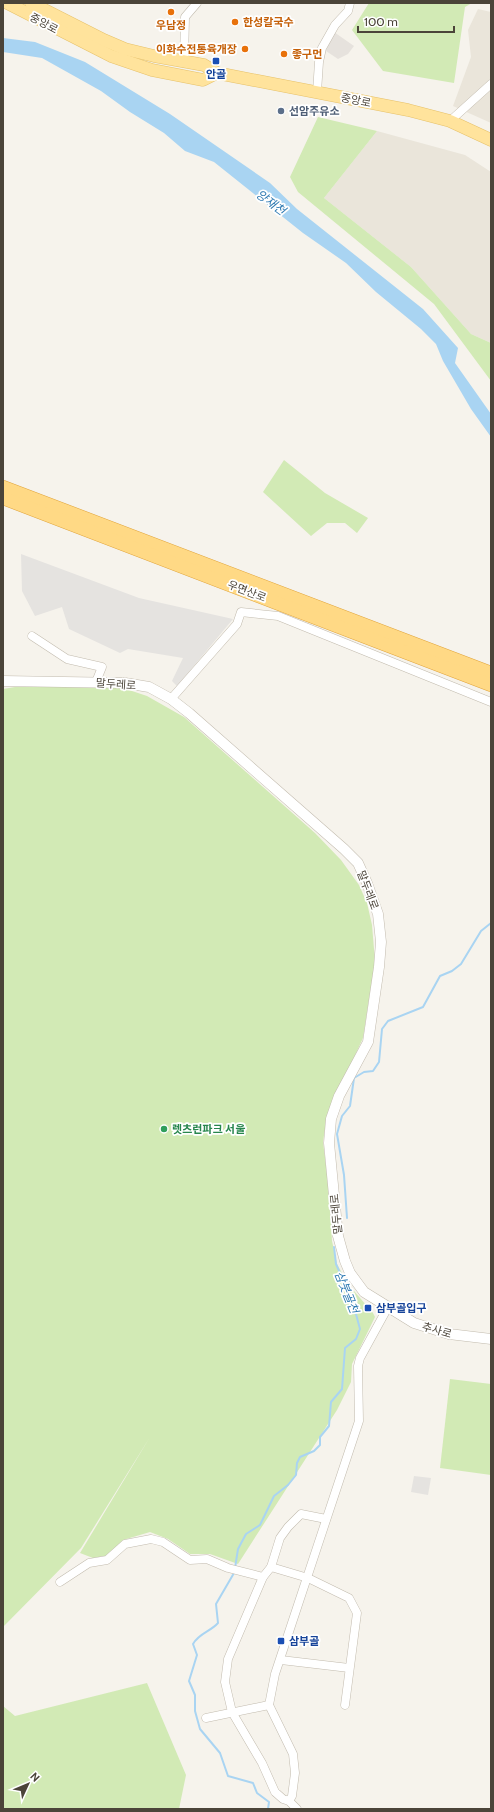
<svg xmlns="http://www.w3.org/2000/svg" width="494" height="1812" font-family="Cabin,'Noto Sans KR',sans-serif">
<rect width="100%" height="100%" fill="#f6f3ec"/>
<!-- residential -->
<g fill="#eae5da">
<polygon points="478,9 491,12 491,123 453,106 471,57 468,30"/>
<polygon points="377,131 465,155 491,172 491,343 471,334 411,267 324,198"/>
</g>
<!-- industrial -->
<polygon fill="#e6e2dd" points="334,32 354,46 348,54 338,59 326,51"/>
<!-- green -->
<g fill="#d2eab5">
<polygon points="369,3 472,3 465,7 454,83 383,71 352,30"/>
<polygon points="318,117 377,131 324,198 411,267 471,334 491,343 491,381 434,304 298,192 290,177"/>
<polygon points="284,460 325,493 368,518 357,533 345,523 327,523 311,536 263,492"/>
<polygon points="114,685 147,696 184,717 315,833 341,860 359,885 367,903 372,925 375,961 363,1038 327,1116 323,1142 329,1189 332,1241 337,1264 348,1284 373,1313 375,1317 352,1364 351,1382 337,1410 238,1564 210,1554 190,1554 168,1539 150,1532 123,1540 111,1555 93,1558 80,1553 150,1437 81,1548 3,1627 3,689 15,687"/>
<polygon points="450,1379 491,1384 491,1475 440,1468"/>
<polygon points="147,1683 186,1775 179,1809 3,1809 3,1706 15,1716"/>
</g>
<!-- parking -->
<g fill="#e5e3e0">
<polygon points="21,554 139,598 233,619 177,686 172,681 183,658 128,649 120,653 69,629 62,607 35,616 22,591"/>
<polygon points="414,1476 431,1478 428,1495 411,1492"/>
</g>
<!-- water -->
<polygon fill="#a9d4f2" points="3,38 35,42 85,62 170,114 270,183 297,209 423,309 458,348 455,363 491,414 491,437 471,409 443,361 436,344 421,329 376,292 346,263 303,233 214,162 185,151 164,133 130,112 101,91 42,58 3,52"/>
<g fill="none" stroke-linecap="round" stroke-linejoin="round">
<!-- stream -->
<g stroke="#a9d4f2" stroke-width="2">
<polyline points="347,1218 344,1175 337,1134 342,1116 350,1106 354,1078 364,1072 373,1071 379,1062 382,1029 388,1021 423,1007 440,976 452,971 461,964 481,931 491,923"/>
<polyline points="235,1568 238,1549 246,1534 260,1525 274,1496 288,1485 296,1475 297,1463 300,1457 314,1451 320,1445 320,1437 329,1426 331,1402 342,1389 345,1348 356,1339 360,1329 353,1303 336,1264 334,1247"/>
<path d="M234,1573L216,1604L218,1623C210,1632 199,1633 193,1644L197,1655L189,1681L195,1695V1711L200,1729L220,1753L228,1776L253,1783L257,1793L269,1802L268,1809"/>
</g>
<!-- minor casing -->
<g stroke="#c2bbae" stroke-width="9">
<g id="minor">
<polyline points="184,61 185,17 197,3"/>
<polyline points="317,92 319,62 322,48 335,25 348,11 350,3"/>
<polyline points="450,121 491,84"/>
<polyline points="32,636 67,659 102,667 96,682"/>
<polyline points="171,699 237,624 241,612 278,616 491,702"/>
<polyline points="271,1567 308,1578 349,1598 357,1613 345,1705"/>
<polyline points="60,1582 89,1563 107,1560 125,1544 151,1539 163,1542 190,1560 207,1559 228,1568 263,1577"/>
<polyline points="281,1660 349,1668"/>
<polyline points="206,1718 269,1705"/>
<polyline points="289,1801 292,1796 295,1773 293,1754 269,1705 275,1674 359,1421 358,1366 360,1358 388,1307"/>
<polyline points="297,1809 289,1801 283,1799 275,1792 262,1763 232,1712 225,1682 228,1659 263,1577 271,1567 280,1538 288,1527 301,1514 326,1519"/>
</g>
</g>
<!-- tertiary casing -->
<g stroke="#c2bbae" stroke-width="11">
<polyline id="tertiary" points="3,681 125,683 149,687 171,699 189,713 344,849 358,863 367,883 378,914 381,942 379,967 368,1042 339,1096 331,1119 329,1143 335,1206 338,1236 345,1261 350,1273 364,1292 414,1323 449,1334 491,1339"/>
</g>
<!-- primary casing -->
<g stroke="#e6c16a" stroke-width="13">
<g id="primary">
<polyline points="7,3 111,56 152,70 203,80 217,73"/>
<polyline points="31,3 104,40 125,49 154,56 204,65 217,73 408,110 450,121 491,140"/>
</g>
</g>
<!-- trunk casing -->
<g stroke="#e0a43c" stroke-width="14">
<g id="trunk">
<polyline points="3,487 491,673"/>
<polyline points="3,498 491,685"/>
</g>
</g>
<!-- minor -->
<use href="#minor" stroke="#fff" stroke-width="8"/>
<!-- tertiary -->
<use href="#tertiary" stroke="#fff" stroke-width="10"/>
<!-- primary -->
<use href="#primary" stroke="#ffe39c" stroke-width="12"/>
<!-- trunk -->
<use href="#trunk" stroke="#ffd985" stroke-width="13"/>
</g>
<!-- markers -->
<g fill="#e8710a" stroke="#fff" stroke-width="1.5">
<circle cx="171" cy="12" r="4"/>
<circle cx="235" cy="22" r="4"/>
<circle cx="245" cy="49" r="4"/>
<circle cx="284" cy="54" r="4"/>
</g>
<g fill="#1a4fb4" stroke="#fff" stroke-width="1.5">
<rect x="212" y="57" width="8" height="8" rx="2"/>
<rect x="364" y="1304" width="8" height="8" rx="2"/>
<rect x="277" y="1637" width="8" height="8" rx="2"/>
</g>
<circle fill="#5c6f8a" stroke="#fff" stroke-width="1.5" cx="281" cy="111" r="4"/>
<circle fill="#2e9e5b" stroke="#fff" stroke-width="1.5" cx="164" cy="1129" r="4"/>
<g text-anchor="middle" dominant-baseline="central" stroke-width="3.5" stroke-linejoin="round" paint-order="stroke">
<!-- food labels -->
<g font-size="11" font-weight="bold" fill="#c56008" stroke="#fff" text-anchor="start">
<text x="243" y="22">한성칼국수</text>
<text x="171" y="25" text-anchor="middle">우남정</text>
<text x="237" y="49" text-anchor="end">이화수전통육개장</text>
<text x="292" y="54">좋구먼</text>
</g>
<!-- street labels -->
<g font-size="11" fill="#4b4439" stroke="#fff">
<text transform="translate(44 23) rotate(28)">중앙로</text>
<text transform="translate(356 100) rotate(11)">중앙로</text>
<text transform="translate(247 591) rotate(21)">우면산로</text>
<text transform="translate(116 684) rotate(4)">말두레로</text>
<text transform="translate(368 890) rotate(69)">말두레로</text>
<text transform="translate(336 1214) rotate(-96)">말두레로</text>
<text transform="translate(437 1330) rotate(16)">추사로</text>
</g>
<!-- transit labels -->
<g font-size="11" font-weight="bold" fill="#164399" stroke="#fff" text-anchor="start">
<text x="216" y="74" text-anchor="middle">안골</text>
<text x="376" y="1308">삼부골입구</text>
<text x="289" y="1641">삼부골</text>
</g>
<!-- service labels -->
<g font-size="11" font-weight="bold" fill="#4e5e75" stroke="#fff" text-anchor="start">
<text x="289" y="111">선암주유소</text>
</g>
<!-- leisure labels -->
<g font-size="11" font-weight="bold" fill="#27864d" stroke="#fff" text-anchor="start">
<text x="172" y="1129">렛츠런파크 서울</text>
</g>
<!-- water labels -->
<g font-size="12" font-style="italic" fill="#2e7ab2" stroke="#fff">
<text transform="translate(271 202) rotate(36)">양재천</text>
<text transform="translate(347 1292) rotate(68)">삼붓골천</text>
</g>
</g>
<!-- border -->
<rect width="494" height="1812" fill="none" stroke="#4b4439" stroke-width="8"/>
<!-- north arrow -->
<g transform="translate(28 1784) rotate(46)" stroke="#ffffff" stroke-width="3" paint-order="stroke">
<path d="M0-3L7 15L0 10L-7 15Z" fill="#4b4439"/>
<text y="-6" font-size="11" font-weight="bold" text-anchor="middle" fill="#4b4439">N</text>
</g>
<!-- scale -->
<path d="M358 26v6h96v-6" fill="none" stroke="#4b4439" stroke-width="2"/>
<text x="364" y="26" font-size="12" fill="#4b4439" stroke="#ffffff" stroke-width="3" paint-order="stroke">100 m</text>
</svg>
